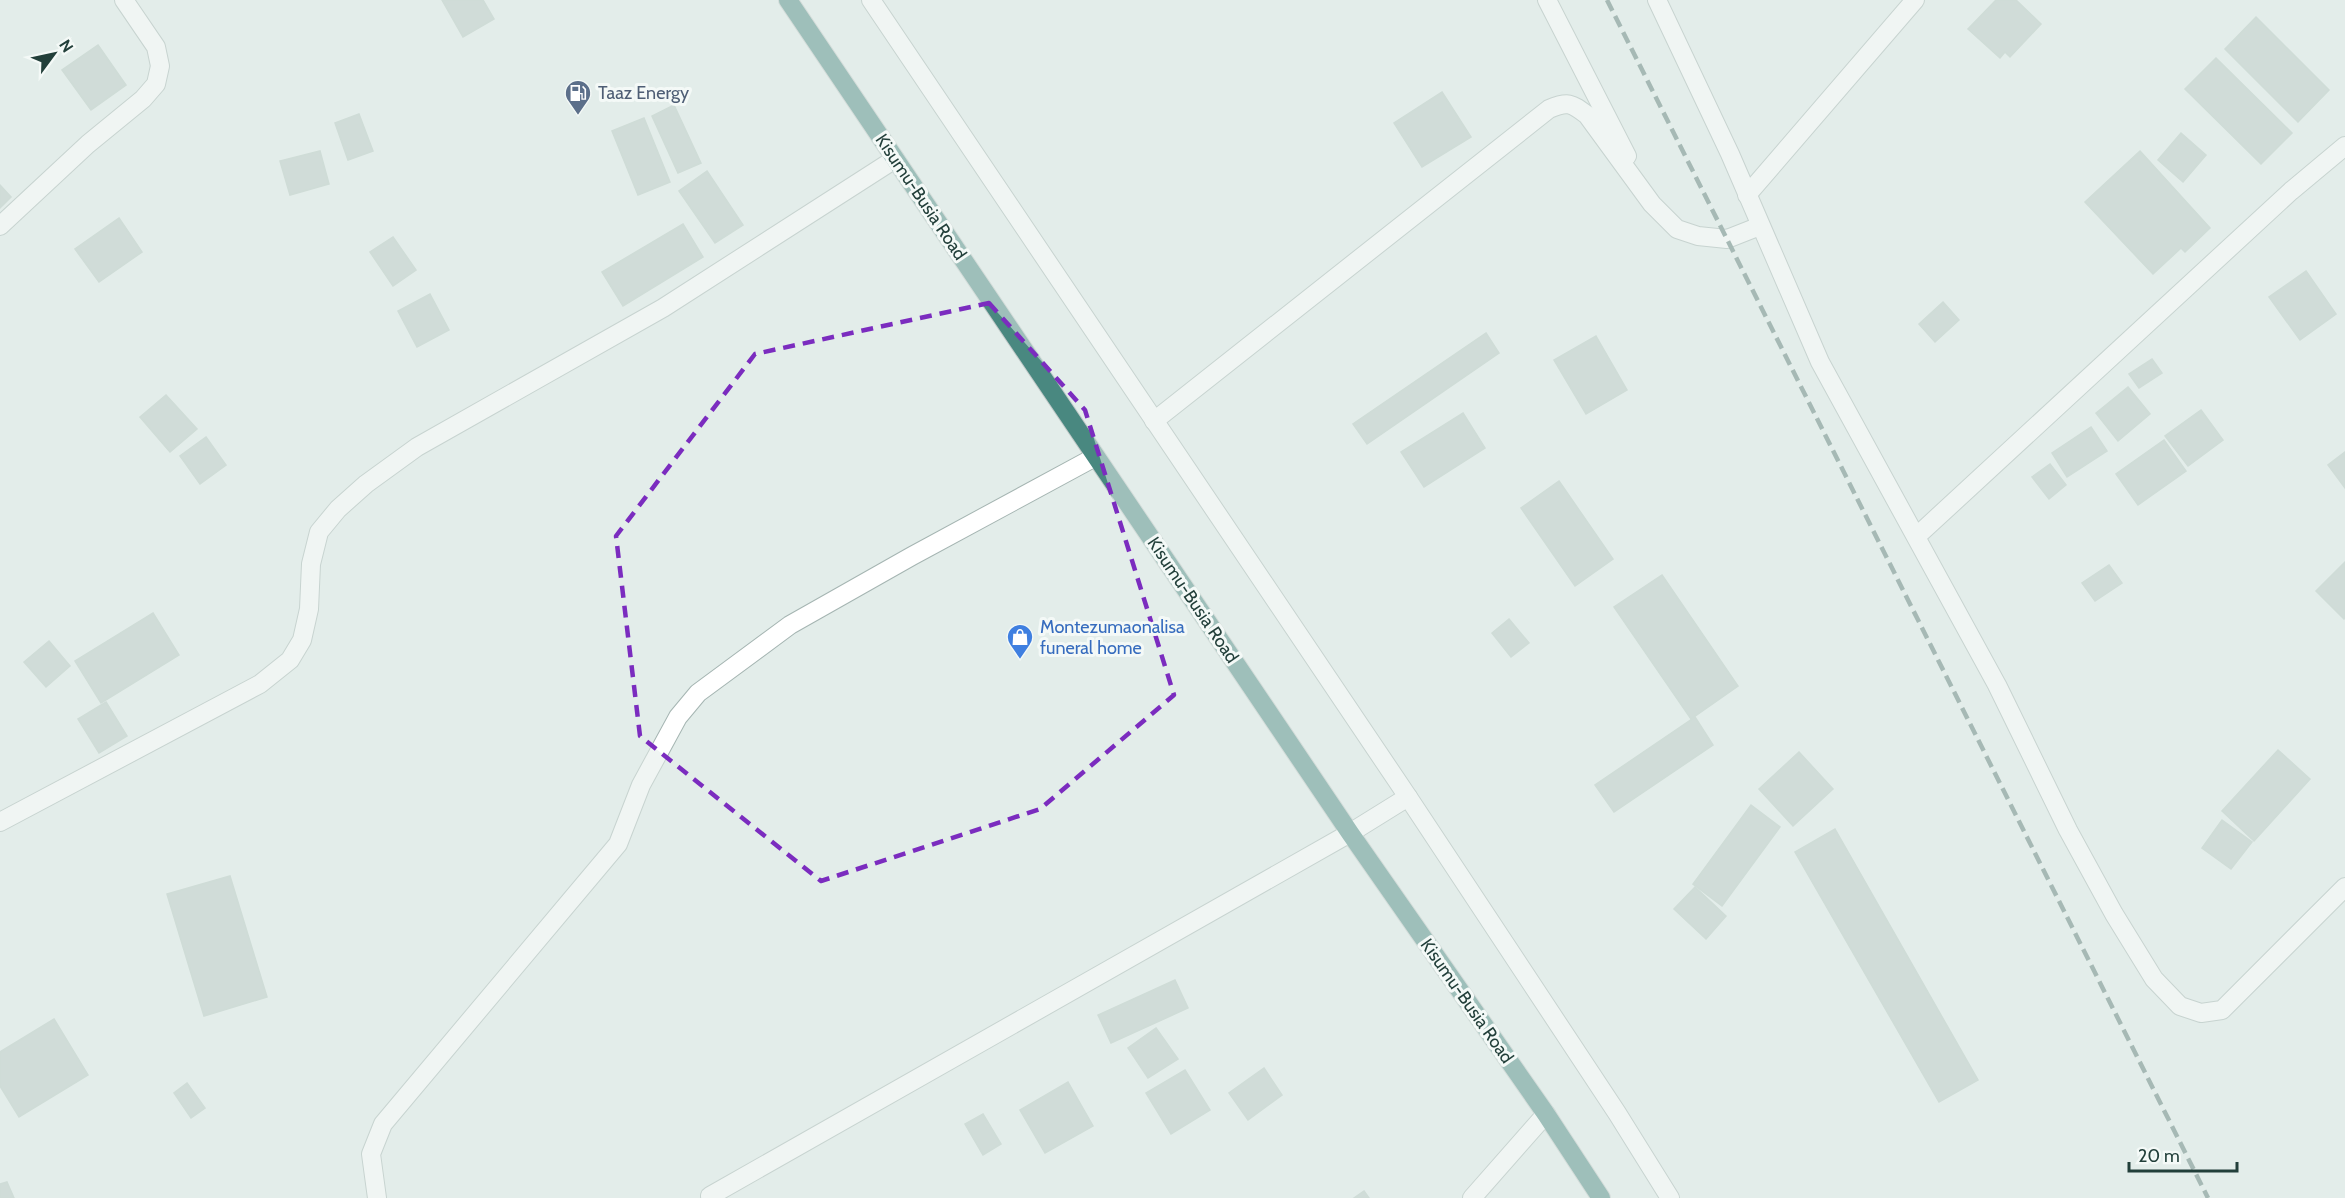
<svg xmlns="http://www.w3.org/2000/svg" width="2345" height="1198" font-family="Cabin,sans-serif">
<rect width="100%" height="100%" fill="#e3edea"/>
<!-- building -->
<g fill="#b8c8c3" stroke="#b5c7c1" stroke-width="1.5">
<polygon points="442,0 483,0 494,19 463,37"/>
<polygon points="1996,0 2016,0 2041,24 2010,57 2005,52 2000,58 1968,29"/>
<polygon points="2256,17 2329,90 2298,122 2225,49"/>
<polygon points="98,45 126,85 91,110 62,70"/>
<polygon points="2216,58 2292,133 2261,164 2185,89"/>
<polygon points="1442,92 1471,137 1422,167 1394,123"/>
<polygon points="674,105 701,163 678,173 652,116"/>
<polygon points="359,114 373,151 348,160 335,123"/>
<polygon points="644,118 670,182 638,195 612,131"/>
<polygon points="2181,133 2206,155 2183,182 2158,160"/>
<polygon points="320,151 329,184 290,195 280,161"/>
<polygon points="2140,151 2210,228 2185,252 2181,248 2153,274 2085,202"/>
<polygon points="707,171 743,225 715,243 679,191"/>
<polygon points="0,185 11,197 0,208"/>
<polygon points="119,218 142,252 99,282 75,249"/>
<polygon points="683,224 703,257 623,306 602,272"/>
<polygon points="393,237 416,270 393,286 370,252"/>
<polygon points="2306,271 2336,314 2300,340 2269,297"/>
<polygon points="430,294 449,330 417,347 398,311"/>
<polygon points="1943,302 1959,320 1935,342 1919,324"/>
<polygon points="1486,333 1499,353 1367,444 1353,424"/>
<polygon points="1596,336 1627,390 1586,414 1554,360"/>
<polygon points="2152,359 2162,373 2139,388 2129,374"/>
<polygon points="2128,387 2150,414 2118,441 2096,413"/>
<polygon points="166,395 197,429 170,452 140,417"/>
<polygon points="2201,410 2223,440 2188,466 2165,436"/>
<polygon points="1463,413 1485,448 1424,487 1401,452"/>
<polygon points="2091,427 2107,451 2067,477 2052,453"/>
<polygon points="206,437 226,465 200,484 180,456"/>
<polygon points="2164,440 2186,471 2138,505 2116,474"/>
<polygon points="2345,452 2345,488 2328,465"/>
<polygon points="2050,464 2066,485 2049,499 2032,477"/>
<polygon points="1559,481 1613,559 1575,586 1521,508"/>
<polygon points="2345,562 2345,618 2344,619 2316,591"/>
<polygon points="2109,565 2122,583 2095,601 2082,583"/>
<polygon points="1662,575 1738,686 1691,719 1614,607"/>
<polygon points="153,613 179,655 101,703 75,661"/>
<polygon points="1509,619 1529,643 1511,657 1492,633"/>
<polygon points="49,641 70,666 46,687 24,662"/>
<polygon points="106,702 127,736 99,753 78,719"/>
<polygon points="1695,717 1713,745 1614,812 1595,785"/>
<polygon points="2278,750 2310,779 2254,841 2222,811"/>
<polygon points="1799,752 1833,789 1793,826 1759,789"/>
<polygon points="1751,805 1780,827 1722,906 1693,884"/>
<polygon points="2222,820 2252,842 2231,869 2202,848"/>
<polygon points="1835,829 1978,1080 1939,1102 1795,852"/>
<polygon points="230,876 267,997 204,1016 167,894"/>
<polygon points="1695,887 1726,916 1706,939 1674,909"/>
<polygon points="1175,980 1188,1008 1111,1043 1098,1015"/>
<polygon points="54,1019 88,1075 19,1117 0,1086 0,1052"/>
<polygon points="1156,1028 1178,1059 1148,1078 1128,1048"/>
<polygon points="1264,1068 1282,1095 1248,1120 1229,1093"/>
<polygon points="1185,1070 1210,1110 1171,1134 1146,1093"/>
<polygon points="1068,1082 1093,1126 1045,1153 1020,1110"/>
<polygon points="187,1083 205,1108 191,1118 174,1093"/>
<polygon points="983,1114 1001,1144 983,1155 965,1124"/>
<polygon points="7,1182 14,1198 0,1198 0,1184"/>
<polygon points="1364,1191 1369,1198 1354,1198"/>
</g>
<g fill="none" stroke-linecap="round" stroke-linejoin="round">
<!-- minor casing -->
<g stroke="#a5b5b2" stroke-width="20">
<g id="minor">
<polyline points="871,0 1408,797 1617,1113 1670,1198"/>
<polyline points="1547,0 1627,156"/>
<polyline points="1657,0 1730,154 1820,362 1997,685 2068,830 2114,914 2154,979 2180,1006 2201,1013 2222,1010 2345,887"/>
<polyline points="1747,195 1915,0"/>
<polyline points="0,226 88,144 143,99 156,84 160,66 156,47 124,0"/>
<path d="M1154,421L1549,109C1568,101 1571,103 1587,115L1652,204L1677,229L1698,236L1727,239L1760,226"/>
<polyline points="1917,536 2291,191 2345,146"/>
<polyline points="0,822 260,684 290,660 302,640 309,609 311,564 319,532 338,509 366,484 417,447 663,308 895,159"/>
<polyline points="710,1196 1350,833 1408,797"/>
<polyline points="377,1198 371,1154 383,1124 618,844 641,785 678,717 698,693 790,625 912,556 1095,457"/>
<polyline points="1472,1198 1546,1114"/>
</g>
</g>
<!-- trunk casing -->
<g stroke="#c1c9c8" stroke-width="20">
<polyline id="trunk" points="788,0 1350,833 1546,1114 1601,1198"/>
</g>
<!-- minor -->
<use href="#minor" stroke="#fff" stroke-width="18"/>
<!-- trunk -->
<use href="#trunk" stroke="#498880" stroke-width="18"/>
<!-- rail -->
<polyline stroke="#5c7b76" stroke-width="4.5" stroke-dasharray="12 6" stroke-linecap="butt" points="1607,0 2208,1198"/>
</g>
<!-- marked area -->
<path d="M0 0H2345V1198H0ZM989,303L1085,410L1174,695L1040,809L821,881L640,736L616,536L755,354Z" fill="#e3edea" fill-opacity=".55" fill-rule="evenodd"/>
<path fill="none" stroke="#7b2cbf" stroke-width="4.5" stroke-dasharray="12 8" stroke-linejoin="round" d="M989,303L1085,410L1174,695L1040,809L821,881L640,736L616,536L755,354Z"/>
<!-- icons -->
<defs>
<g id="fuel-pin" transform="scale(1.35)"><path d="M0 17L-7.5 6A9.5 9.5 0 1 1 7.5 6Z" fill="#5c6f8a" stroke="#f4f9f7"/><path d="M-5.5-6h7V0h2V4h1.3V-2.5L3-4.5l.8-.8L6-3V5H2.5V1h-1V6h-7ZM-4.2-4.7v3.2H.2V-4.7Z" fill="#fff"/></g>
<g id="shop-pin" transform="scale(1.35)"><path d="M0 17L-7.5 6A9.5 9.5 0 1 1 7.5 6Z" fill="#3f7fe0" stroke="#f4f9f7"/><path d="M-5-2.5h2.3a2.7 3.5 0 0 1 5.4 0H5L5.5 6h-11ZM-1.5-2.5h3a1.5 2.3 0 0 0-3 0Z" fill="#fff"/></g>
</defs>
<g fill-rule="evenodd">
<use href="#fuel-pin" x="578" y="93"/>
<use href="#shop-pin" x="1020" y="637"/>
</g>
<g text-anchor="middle" dominant-baseline="central" stroke-width="6" stroke-linejoin="round" paint-order="stroke">
<!-- service labels -->
<g font-size="18" fill="#4e5e75" stroke="#f4f9f7" text-anchor="start">
<text x="598" y="93">Taaz Energy</text>
</g>
<!-- street labels -->
<g font-size="18" fill="#223f3a" stroke="#f4f9f7">
<text transform="translate(921 197) rotate(56)">Kisumu-Busia Road</text>
<text transform="translate(1193 600) rotate(56)">Kisumu-Busia Road</text>
<text transform="translate(1467 1001) rotate(55)">Kisumu-Busia Road</text>
</g>
<!-- shop labels -->
<g font-size="18" fill="#366cbe" stroke="#f4f9f7" text-anchor="start">
<text x="1040" y="627">Montezumaonalisa<tspan x="1040" dy="21">funeral home</tspan></text>
</g>
</g>
<!-- north arrow -->
<g transform="translate(54 54) rotate(57)" stroke="#f4f9f7" stroke-width="4.5" paint-order="stroke">
<path d="M0-4.5L10 22L0 15L-10 22Z" fill="#223f3a"/>
<text y="-9" font-size="16" font-weight="bold" text-anchor="middle" fill="#223f3a">N</text>
</g>
<!-- scale -->
<path d="M2129 1162v9h108v-9" fill="none" stroke="#223f3a" stroke-width="3"/>
<text x="2138" y="1162" font-size="18" fill="#223f3a" stroke="#f4f9f7" stroke-width="4.5" paint-order="stroke">20 m</text>
</svg>
